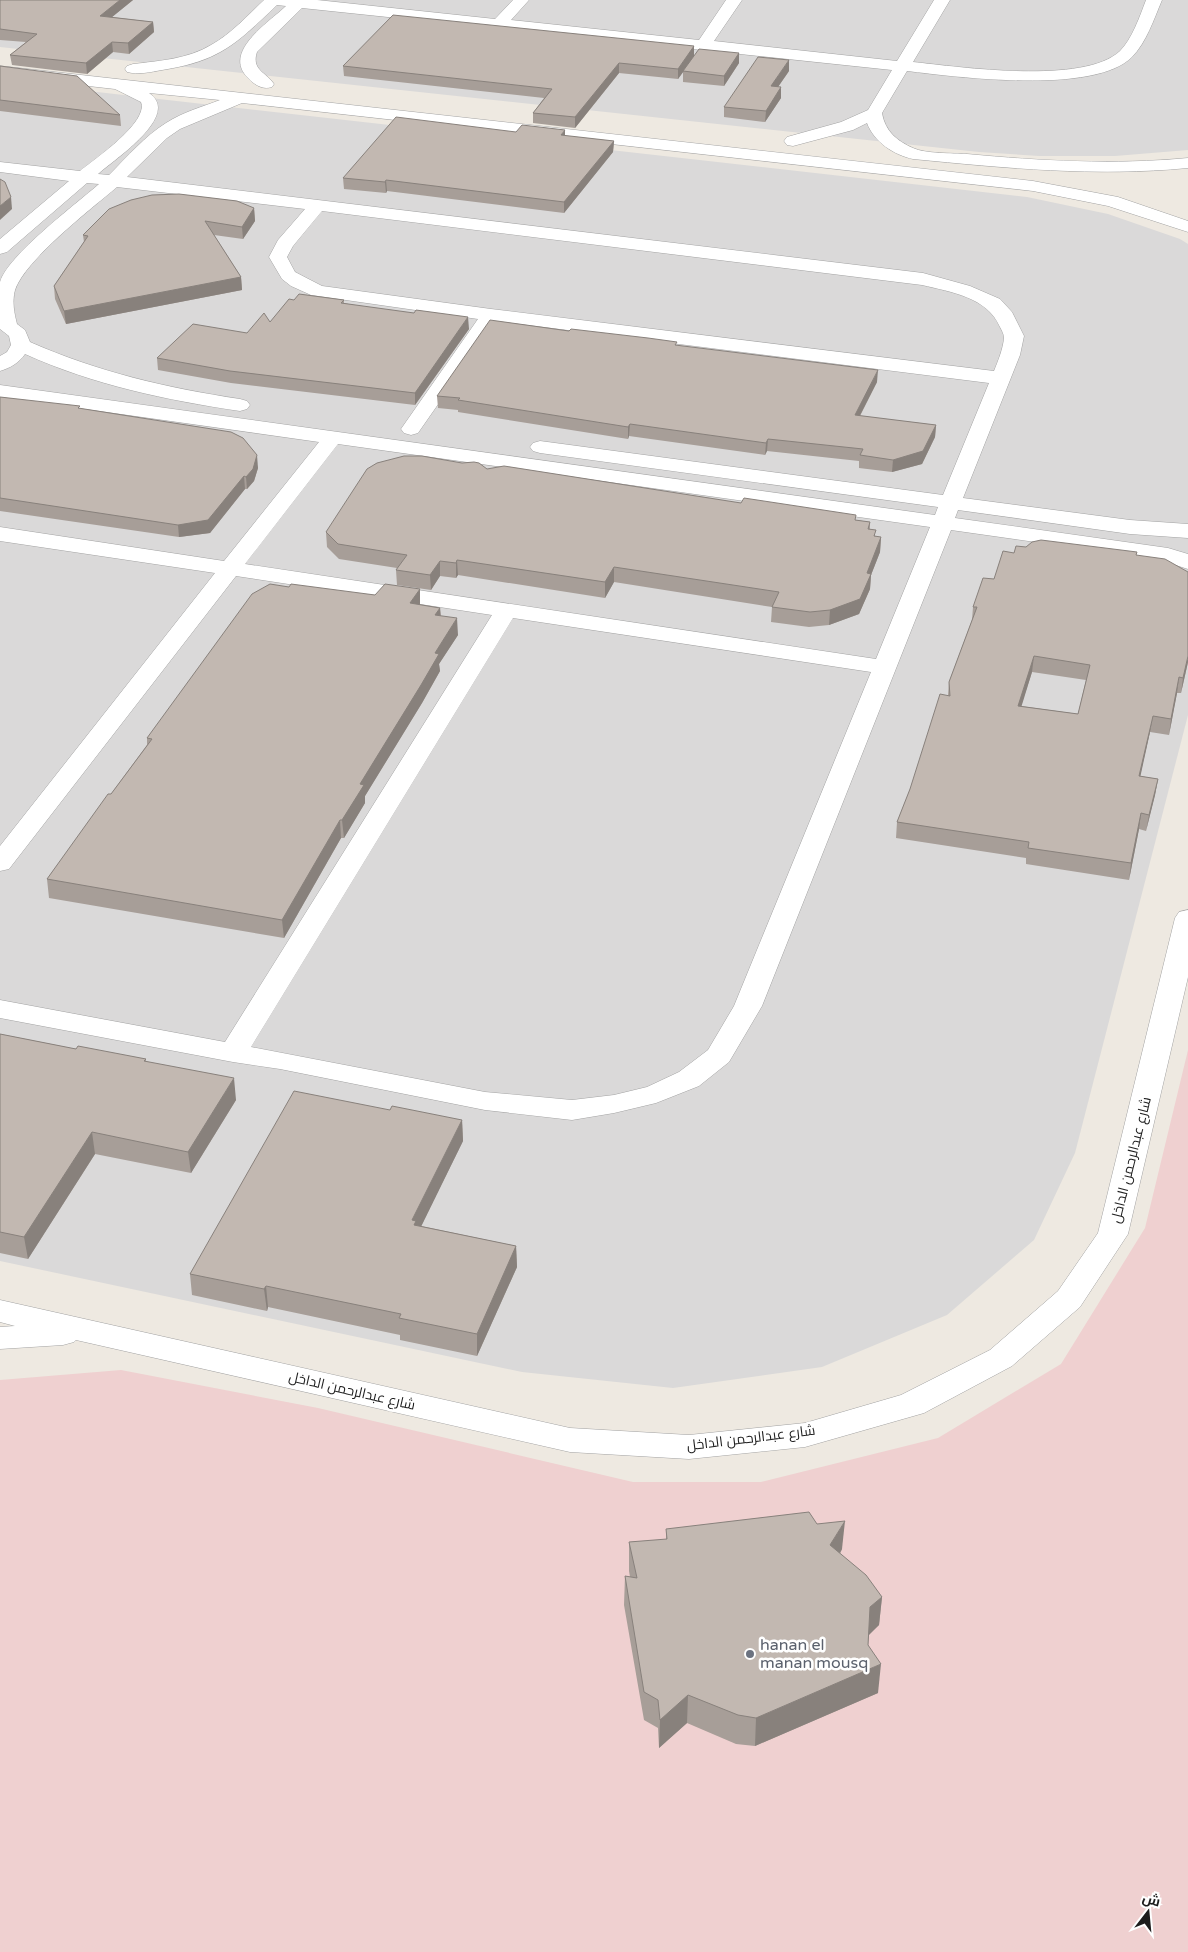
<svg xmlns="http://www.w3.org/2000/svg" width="1188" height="1952" font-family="'Varela Round',Cairo,sans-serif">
<rect width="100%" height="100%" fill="#eee9e1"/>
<!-- residential -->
<g fill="#dad9d9">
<polygon points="0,0 1188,0 1188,150 1115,156 1039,156 979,152 0,47"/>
<polygon points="0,81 1027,197 1108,214 1180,239 1188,244 1188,715 1075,1153 1034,1240 947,1315 822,1367 673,1388 522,1372 0,1261"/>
</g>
<!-- commercial -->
<polygon fill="#efd0d0" points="1188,1050 1188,1952 0,1952 0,1380 121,1370 318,1408 633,1482 761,1482 938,1438 1061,1364 1145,1228"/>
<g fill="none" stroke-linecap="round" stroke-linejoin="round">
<!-- minor casing -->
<g stroke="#a3a3a3" stroke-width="1">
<g id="minor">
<path d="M264,0H317L495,19L513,0H529L511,20L699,40L726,0H742L714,41L897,61L934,0H950L913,62C960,67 1084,85 1120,51C1132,39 1140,16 1146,0H1162C1154,19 1146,43 1132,57C1094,95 957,77 907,71L882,113C885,131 897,141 913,148C926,154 952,153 967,154C1041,161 1114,165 1188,158V168C1096,177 1005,168 913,159C894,155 874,142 867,123L853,130L793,146L787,145L784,141L787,137L841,122L868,110L892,70L302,8L257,52C251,70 266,72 274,84L272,87C262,90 255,85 248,78C222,52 268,23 286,6L277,5C236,44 220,61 162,70C151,72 138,75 127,72L125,69L127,66L133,64C159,61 188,59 211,45C231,34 247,16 264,0Z"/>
<path d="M0,66L1033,181L1118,197L1188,221V232L1108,206L1033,191L242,103L180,129L167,138L127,177L923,273L970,286L1000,299L1012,312L1024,336L1020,355L963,498L1130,520L1188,524V538L1130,534L958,510L955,518L1168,548L1188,554V569L1163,561L1127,555L951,530L762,1006L729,1062L699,1086L656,1103L614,1113L572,1120L485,1110L280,1069L233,1062L0,1018V1000L225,1042L492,615L236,576L9,869L0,871V846L215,573L0,541V527L224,561L319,442L0,397V385L935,515L938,507L540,453L533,451L530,447L533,443L540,441L943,495L989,383L496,321L418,433L411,435L404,433L401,429L478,319L311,295L291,286L282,279L269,257L278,240L305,209L117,187C91,209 25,260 15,290C12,302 14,312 17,324L25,330L30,342C98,372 167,388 240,399L247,401L250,405L247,409L240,411C166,400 94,385 25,354C19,363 10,368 0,371V356L7,352L11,345L9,336L0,329C0,315 0,296 0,282C7,256 76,204 99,184L87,183L7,252L0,254V239L69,181L0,172V162L80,171C95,159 149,122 141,102L115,89L0,76ZM149,93L220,100C202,107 183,112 166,123C145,136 127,157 109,175L98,174C115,159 182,115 149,93ZM322,211L922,285C951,292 987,297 1000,327C1002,331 1004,334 1004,338C1003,349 998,361 994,371L491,309L322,286L295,272L287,257L293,246ZM338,444L930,527L876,659L245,564ZM513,618L871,672L734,1006L708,1050L679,1072L647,1087L614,1095L572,1100L485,1092L251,1047Z"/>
<polygon points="1188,910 1188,977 1128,1234 1080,1307 1012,1366 924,1413 805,1447 689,1459 570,1452 76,1340 74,1342 63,1345 0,1349 0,1327 15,1326 0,1322 0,1300 570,1428 689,1435 805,1423 901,1395 990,1350 1058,1291 1098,1233 1175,918 1179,912"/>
</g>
</g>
<!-- minor -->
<use href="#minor" fill="#fff" fill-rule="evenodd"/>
</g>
<!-- wall -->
<g fill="#a79e98" fill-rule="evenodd">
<polygon points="0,0 133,0 112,17 153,22 154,32 129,54 113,52 87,74 12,65 10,55 26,42 0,40"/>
<polygon points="694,46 694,56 739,53 739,63 724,86 683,82 683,72 678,79 619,73 575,128 533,123 533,113 544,98 344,76 343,66"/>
<polygon points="0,66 120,115 121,126 0,111"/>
<polygon points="789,71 778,87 781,98 765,122 724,117 724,107"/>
<polygon points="516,132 565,136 614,141 613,152 564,213 387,191 386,193 344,189 343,178"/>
<polygon points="254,208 255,221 243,239 214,235 241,277 242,290 66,324 55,299 54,286 84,242 83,235"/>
<polygon points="294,300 344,300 344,303 469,329 415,405 231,383 158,370 157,358 247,333 270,322"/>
<polygon points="677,346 877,382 860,416 936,425 935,437 922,464 892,472 859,468 859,461 767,451 765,455 629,436 628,439 458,412 458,410 438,408 437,396"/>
<polygon points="0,397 80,408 258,468 254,481 247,489 245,489 210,533 179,537 0,511"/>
<polygon points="487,469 870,522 870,529 876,537 881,537 880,552 871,575 870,589 859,614 829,625 809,627 771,622 772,607 614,582 605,598 458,575 456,578 440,576 431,590 397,585 396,570 397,568 339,559 327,547 326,532"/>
<path d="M1026,547L1137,555L1188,662L1181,693H1177L1169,735L1150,732L1140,776L1158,779L1155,795L1146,831L1139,829L1129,880L1026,864V858L896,838L897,822L948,695L949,682L972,620L973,607L1014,553ZM1032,672L1086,680L1078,714L1021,706Z"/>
<polygon points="289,587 375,595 420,589 420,605 440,608 441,616 458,635 439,664 440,671 422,703 365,796 365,803 344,838 341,838 284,938 49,898 47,879 111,794 147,745 147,738"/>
<polygon points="0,1034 76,1049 146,1059 146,1061 236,1100 191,1173 95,1154 28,1259 0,1253"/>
<polygon points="390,1110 462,1120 463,1141 421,1226 516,1246 517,1267 477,1356 400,1340 400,1335 268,1307 267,1311 192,1295 190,1274"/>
<polygon points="817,1524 842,1549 840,1554 882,1597 879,1625 869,1634 868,1645 878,1693 755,1746 736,1744 687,1723 659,1748 658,1728 644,1720 624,1605 625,1576 630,1577 629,1571 629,1542 666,1540 666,1529"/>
</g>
<!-- shaded-wall -->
<g fill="#88817c">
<polygon points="120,0 133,0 101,26 100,16"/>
<polygon points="153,22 154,32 129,54 128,43"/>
<polygon points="112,42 113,52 87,74 86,63"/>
<polygon points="694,46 694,57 678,79 678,69"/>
<polygon points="739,53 739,63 724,86 724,76"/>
<polygon points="789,60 789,71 771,97 771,86"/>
<polygon points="619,63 619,73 575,128 575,117"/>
<polygon points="781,87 781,98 765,122 766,111"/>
<polygon points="565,130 565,141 561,135"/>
<polygon points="614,141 613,152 564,213 564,202"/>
<polygon points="386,180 387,191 386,193 385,182"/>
<polygon points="11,197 12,209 0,220 0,206"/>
<polygon points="254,208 255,221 243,239 242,227"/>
<polygon points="241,277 242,290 66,324 64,311"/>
<polygon points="468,317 469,329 415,405 415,393"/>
<polygon points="878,370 877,382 854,427 855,415"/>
<polygon points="630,424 629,436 628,439 628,427"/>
<polygon points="936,425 935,437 922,464 892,472 893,460"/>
<polygon points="768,439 767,451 765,455 766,443"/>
<polygon points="257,455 258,468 254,481 247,489 246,477"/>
<polygon points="244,476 245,489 210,533 179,537 178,525"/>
<polygon points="881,537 880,552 871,575 870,589 859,614 829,625 830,610 867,573"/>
<polygon points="457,560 458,575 456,578 456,563"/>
<polygon points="440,561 440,576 431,590 430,575"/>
<polygon points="614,567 614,582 605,598 605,582"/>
<polygon points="420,589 420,606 410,603"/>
<polygon points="440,608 441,625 435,615"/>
<polygon points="457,618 458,635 439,664 440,671 422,703 365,796 365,803 344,838 342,820 360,784 435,653"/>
<polygon points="1034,656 1032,672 1017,721 1018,706"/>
<polygon points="1188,656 1188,662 1181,693 1183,678"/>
<polygon points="1179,677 1177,693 1169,735 1171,719"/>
<polygon points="1153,716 1150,732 1137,792 1139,776"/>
<polygon points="1158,779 1155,795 1146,831 1149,815"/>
<polygon points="1141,813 1139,829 1129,880 1131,863"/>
<polygon points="340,820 341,838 284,938 282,920"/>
<polygon points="234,1078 236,1100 191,1173 188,1152"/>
<polygon points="462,1120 463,1141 417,1235 412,1220"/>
<polygon points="92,1132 95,1154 28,1259 24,1237"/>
<polygon points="516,1246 517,1267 477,1356 477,1334"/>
<polygon points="266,1286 268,1307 267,1311 264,1289"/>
<polygon points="845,1521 842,1549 828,1574 830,1545"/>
<polygon points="882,1597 879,1625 868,1636 870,1607"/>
<polygon points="881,1664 878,1693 755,1746 756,1718"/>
<polygon points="688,1695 687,1723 659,1748 660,1720"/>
</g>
<!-- building -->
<g fill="#c2b8b1" stroke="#88817c" fill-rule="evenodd">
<polygon points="0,0 120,0 100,16 153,22 128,43 112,42 86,63 10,55 37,34 0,29"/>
<polygon points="393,15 694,46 678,69 619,63 575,117 533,113 552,89 343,66"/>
<polygon points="699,49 739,53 724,76 683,71"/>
<polygon points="758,57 789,60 771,86 781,87 766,111 724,107"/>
<polygon points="0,66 77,76 120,115 0,100"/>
<polygon points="396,117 516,132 522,125 565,130 561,135 614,141 564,202 386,180 385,182 343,178"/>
<polygon points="0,179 5,182 11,197 0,206"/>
<polygon points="179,194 237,201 254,208 242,227 205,221 241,277 64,311 54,286 88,236 83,235 109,209 131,200 152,195"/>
<polygon points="299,294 344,300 341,303 414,313 416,310 468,317 415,393 230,371 157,358 193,324 247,333 264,313 270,322 289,299 294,300"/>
<polygon points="490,320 569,331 571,329 648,338 677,342 675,345 878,370 855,415 936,425 923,451 893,460 860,455 863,449 768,439 766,443 630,424 628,427 458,400 460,398 437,396"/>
<polygon points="0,397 80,406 78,408 231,432 243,438 257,455 253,469 246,477 244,476 208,520 178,525 0,498"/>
<polygon points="404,456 422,456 462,463 474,462 479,463 487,469 504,466 741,503 744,498 856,515 855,520 870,522 868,529 876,530 874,536 881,537 867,573 871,574 860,599 830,610 810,612 772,607 779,592 614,567 605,582 457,560 456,563 440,561 430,575 396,570 407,555 338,544 326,532 367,469 377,463"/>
<path d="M1041,540L1137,552L1136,555L1165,559L1188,572V656L1183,678L1179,677L1171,719L1153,716L1139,776L1158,779L1149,815L1141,813L1131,863L1028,848L1029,842L897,822L910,789L940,694L950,696L949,682L977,607H973L983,578L994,579L1003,551L1014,553L1016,546L1026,547L1032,542ZM1034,656L1090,665L1078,714L1018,706Z"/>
<polygon points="270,584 289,587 291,584 375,595 385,584 420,589 410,603 440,608 435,615 457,618 435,653 439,654 421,685 360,784 364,785 342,820 340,820 282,920 47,879 108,794 111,794 152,739 147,738 252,594"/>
<polygon points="0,1034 76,1049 78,1046 146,1059 144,1061 234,1078 188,1152 92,1132 24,1237 0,1232"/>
<polygon points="294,1091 390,1110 392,1106 462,1120 412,1220 416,1221 414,1225 516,1246 477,1334 399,1318 401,1314 266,1286 264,1289 190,1274"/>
<polygon points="809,1512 817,1524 845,1521 830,1545 866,1575 882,1597 870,1607 868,1645 881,1664 756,1718 738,1715 688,1695 660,1720 658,1700 644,1692 625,1576 637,1578 629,1542 667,1539 666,1529"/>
</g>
<!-- markers -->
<circle fill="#6b7280" stroke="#fff" stroke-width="2" cx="750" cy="1654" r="5"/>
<g text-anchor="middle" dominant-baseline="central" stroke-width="5" stroke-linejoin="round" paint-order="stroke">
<!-- street labels -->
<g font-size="14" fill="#1c1c1c" stroke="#fff">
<text transform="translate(1131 1160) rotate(-76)">شارع عبدالرحمن الداخل</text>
<text transform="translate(352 1391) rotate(13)">شارع عبدالرحمن الداخل</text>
<text transform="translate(751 1438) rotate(-7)">شارع عبدالرحمن الداخل</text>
</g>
<!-- near-worship labels -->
<g font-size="16" fill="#5b616d" stroke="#fff" text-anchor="start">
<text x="760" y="1645">hanan el<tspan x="760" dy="18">manan mousq</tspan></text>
</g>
</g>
<!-- north arrow -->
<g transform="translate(1148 1912) rotate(16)" stroke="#ffffff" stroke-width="4" paint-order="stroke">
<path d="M0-4L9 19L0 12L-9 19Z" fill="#1c1c1c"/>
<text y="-8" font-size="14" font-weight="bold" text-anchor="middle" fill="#1c1c1c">ش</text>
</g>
</svg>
